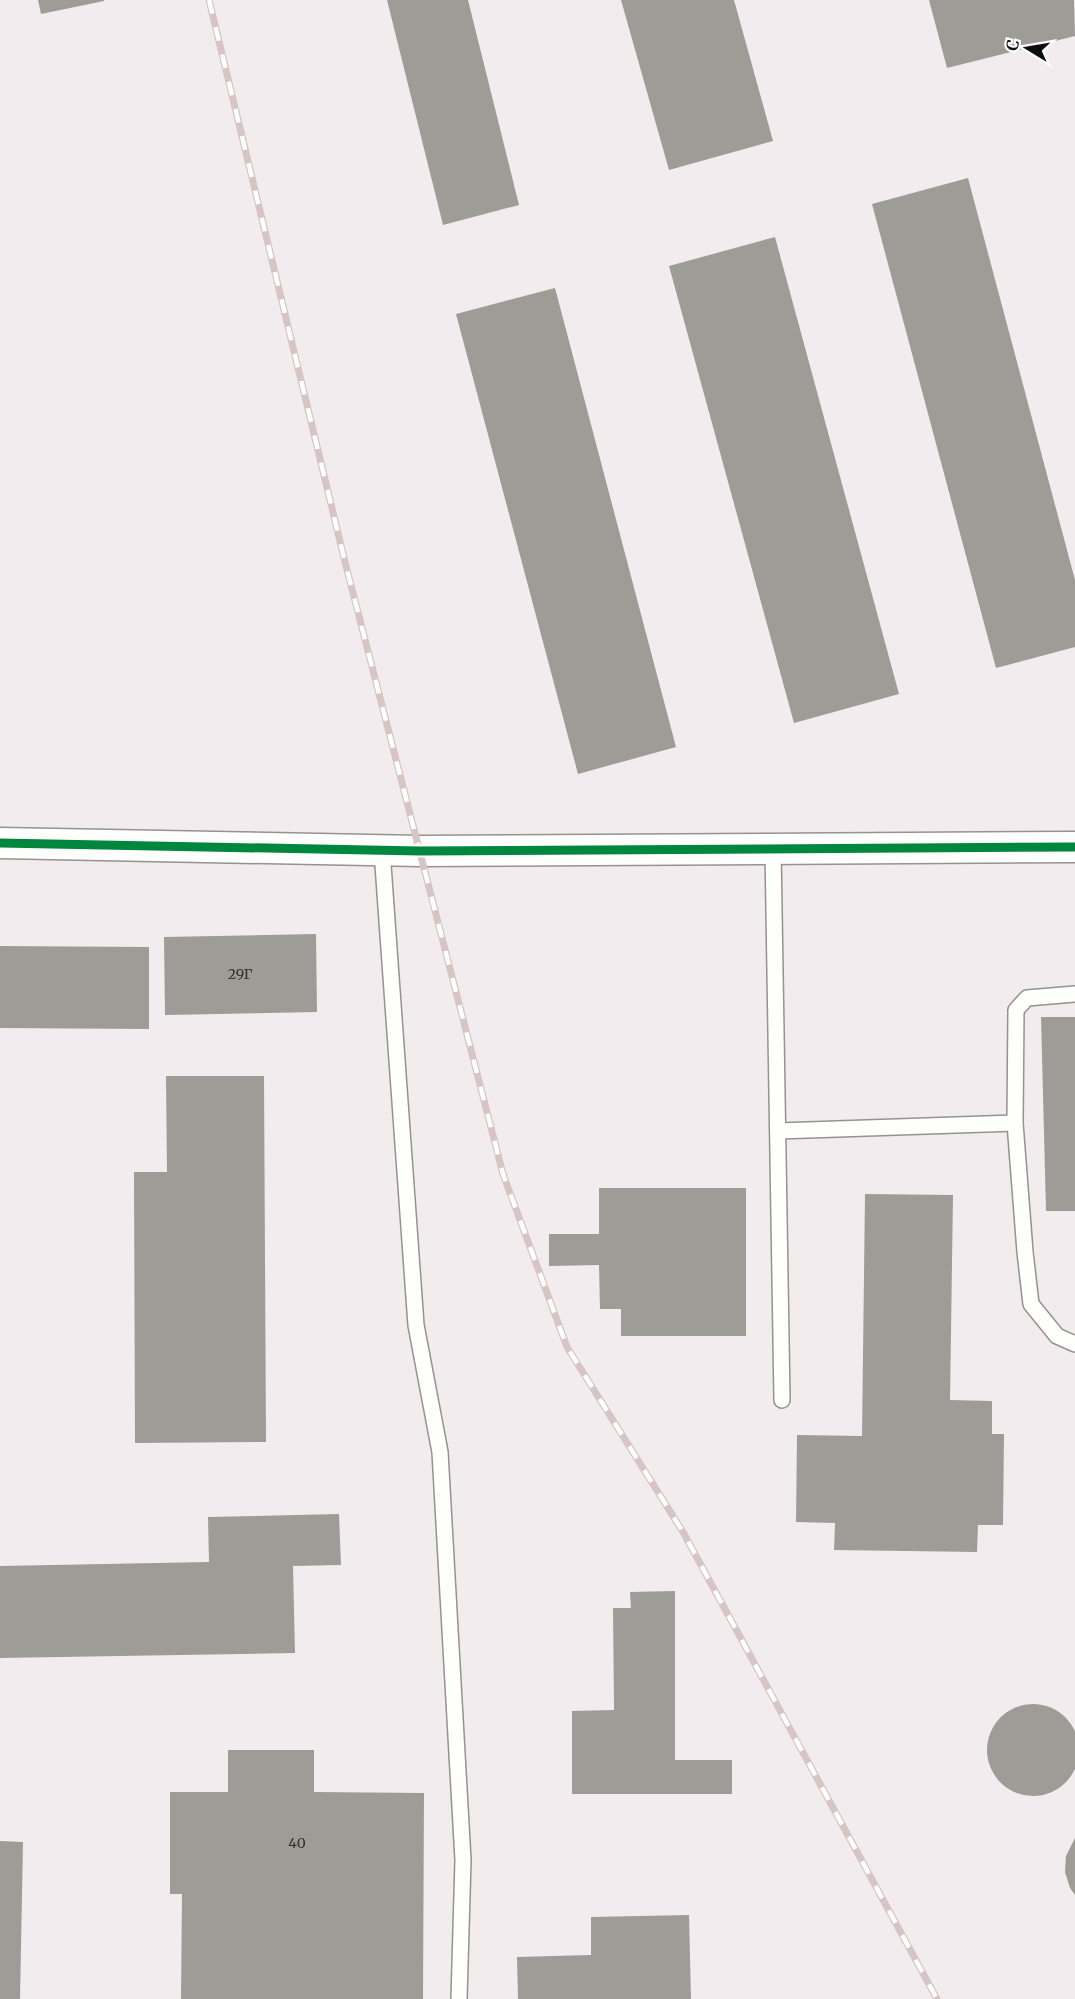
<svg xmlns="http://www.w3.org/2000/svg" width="1075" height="1999" font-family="Merriweather,serif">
<rect width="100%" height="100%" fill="#fbf9f1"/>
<!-- industrial -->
<rect fill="#f2ecee" x="0" y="0" width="1075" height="1999"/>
<!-- building -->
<g fill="#9e9c97">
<polygon points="38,0 104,0 104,1 41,14"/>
<polygon points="387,0 468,0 519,205 443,225"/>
<polygon points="621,0 734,0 773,141 669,170"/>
<polygon points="929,0 1074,0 1075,36 947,68"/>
<polygon points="968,178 1075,580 1075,647 996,668 872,204"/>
<polygon points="775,237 899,694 794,723 669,266"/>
<polygon points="555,288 676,747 578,774 456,314"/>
<polygon points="316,934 317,1012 165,1015 164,937"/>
<polygon points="0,946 149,947 149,1029 0,1028"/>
<polygon points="1041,1017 1075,1017 1075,1211 1046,1211"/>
<polygon points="166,1076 264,1076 266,1442 135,1443 134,1172 167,1172"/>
<polygon points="599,1188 746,1188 746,1336 621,1336 621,1309 600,1309 599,1265 549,1266 549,1234 599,1234"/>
<polygon points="865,1194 953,1195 950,1400 992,1401 992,1434 1004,1434 1003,1525 978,1525 977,1552 834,1550 835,1523 796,1522 797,1435 862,1436"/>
<polygon points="339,1514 341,1565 293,1566 295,1653 0,1658 0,1566 209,1562 208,1517"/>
<polygon points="675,1591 675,1760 732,1760 732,1794 572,1794 572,1711 614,1710 613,1608 631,1608 630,1592"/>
<circle cx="1033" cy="1750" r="46"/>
<polygon points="228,1750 314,1750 314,1792 424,1793 423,1999 181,1999 182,1894 170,1894 170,1792 228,1792"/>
<polygon points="1075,1838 1075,1895 1070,1888 1065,1872 1066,1856"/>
<polygon points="0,1841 23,1842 20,1999 0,1999"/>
<polygon points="689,1915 691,1999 518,1999 517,1957 591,1955 591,1917"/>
</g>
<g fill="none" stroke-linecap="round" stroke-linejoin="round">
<!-- service casing -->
<g stroke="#949390" stroke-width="18">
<g id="service">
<polyline points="773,849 782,1400"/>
<polyline points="382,851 416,1325 440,1452 463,1860 459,1999"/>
<polyline points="1075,994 1027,998 1016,1010 1015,1123 1025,1252 1031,1304 1057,1336 1075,1344"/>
<polyline points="778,1131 1015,1123"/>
</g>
</g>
<!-- minor casing -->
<g stroke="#949390" stroke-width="33">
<polyline id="minor" points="0,843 420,851 1075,847"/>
</g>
<!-- service -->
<use href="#service" stroke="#fefefd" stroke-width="15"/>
<!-- minor -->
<use href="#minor" stroke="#fefefd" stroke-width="30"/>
<!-- rail casing -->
<g stroke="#d7c5c5" stroke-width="7">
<polyline id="rail" points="209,0 345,562 503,1174 567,1347 683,1532 937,1999"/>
</g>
<!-- rail -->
<use href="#rail" stroke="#fff" stroke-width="4.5" stroke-dasharray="14" stroke-linecap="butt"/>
<!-- cycleway casing -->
<g stroke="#fff" stroke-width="13">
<polyline id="cycleway" points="0,843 420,851 1075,847"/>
</g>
<!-- cycleway -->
<use href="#cycleway" stroke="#00873e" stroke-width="9"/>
</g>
<g text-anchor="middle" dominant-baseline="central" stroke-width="6" stroke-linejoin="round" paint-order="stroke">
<!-- number labels -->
<g font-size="14" fill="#313130">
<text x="240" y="974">29Г</text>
<text x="297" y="1843">40</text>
</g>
</g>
<!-- north arrow -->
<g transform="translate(1027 48) rotate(281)" stroke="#ffffff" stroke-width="4.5" paint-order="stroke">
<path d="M0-4.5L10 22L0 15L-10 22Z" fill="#0d0d0d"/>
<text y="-9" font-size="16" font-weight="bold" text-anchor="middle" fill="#0d0d0d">С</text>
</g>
</svg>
